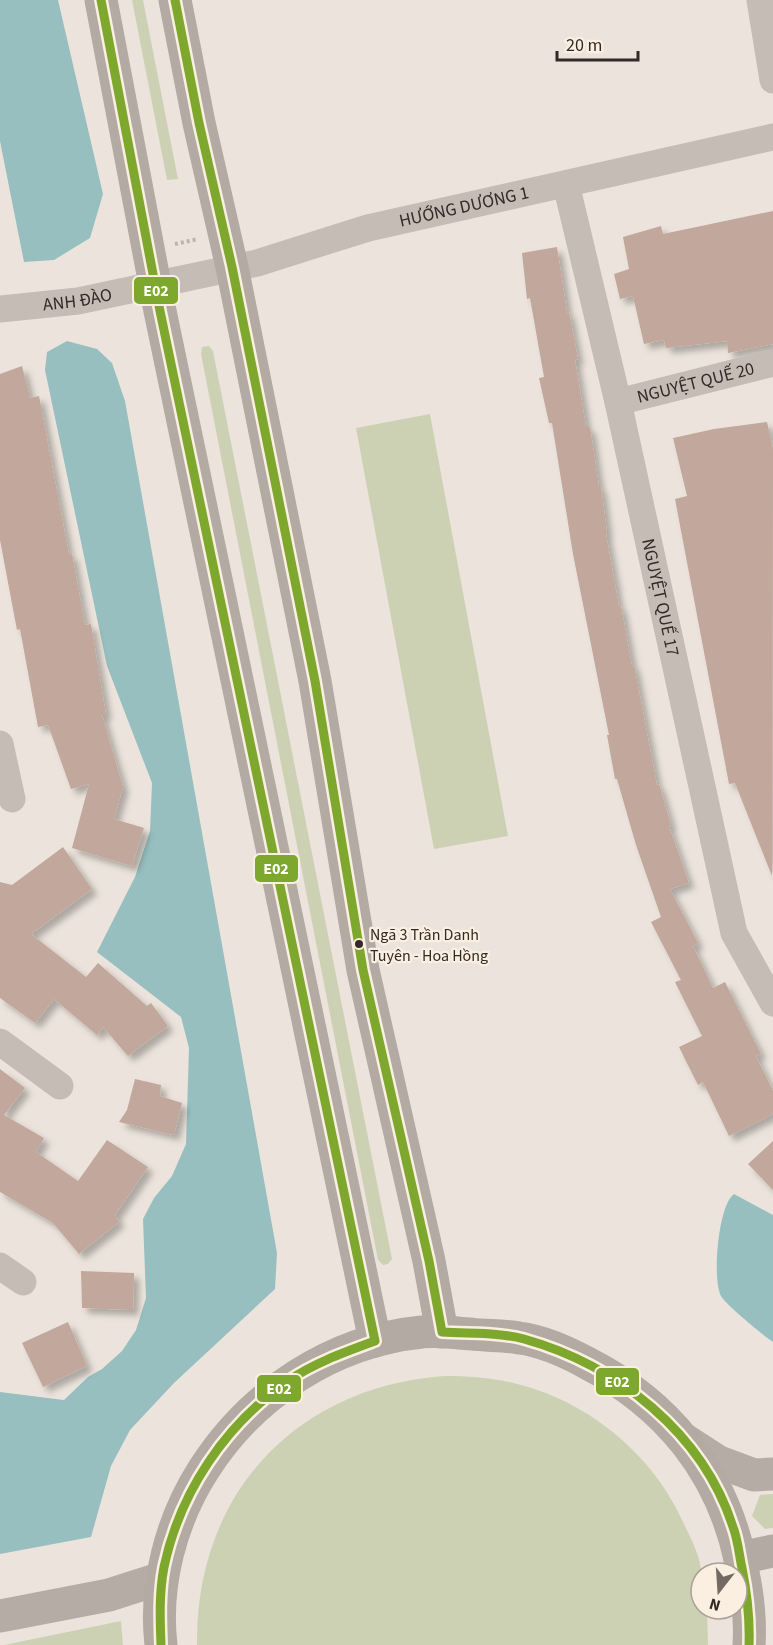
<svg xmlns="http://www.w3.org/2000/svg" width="773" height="1645" font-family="'Source Sans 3',sans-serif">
<defs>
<filter id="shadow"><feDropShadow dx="5.5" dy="5.5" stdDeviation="3" flood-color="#0004"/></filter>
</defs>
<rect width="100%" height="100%" fill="#ece4dc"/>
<!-- green -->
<g fill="#cdd1b4">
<polygon points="132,0 143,0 178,179 167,180"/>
<polygon points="209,346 213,351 392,1259 388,1264 383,1265 378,1260 201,354 202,347"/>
<polygon points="430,414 508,836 434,849 356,428"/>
<path d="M444,1376C470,1376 496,1378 521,1385C590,1403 654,1456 683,1522C690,1537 701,1556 701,1573C702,1584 701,1597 701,1609H707L708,1645H197C195,1495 295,1387 444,1376Z"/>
<polygon points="773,1494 773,1528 765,1529 752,1516 760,1495"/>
<polygon points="121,1621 123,1645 4,1645"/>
</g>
<!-- water -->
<g fill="#97bfbf">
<polygon points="0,0 58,0 103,194 90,238 54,260 24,262 0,141"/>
<polygon points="67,341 97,349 112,363 125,401 277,1253 275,1289 174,1383 130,1430 111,1466 91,1537 0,1554 0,1392 64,1400 88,1377 102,1369 122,1351 136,1330 146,1298 143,1219 154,1198 172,1176 186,1144 189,1048 181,1017 97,952 135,877 150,831 152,783 107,666 45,370 47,352"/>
<path d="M734,1194L773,1215V1342C763,1335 726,1305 721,1296C712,1280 718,1205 734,1194Z"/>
</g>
<!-- building -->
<g fill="#c1a79c" filter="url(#shadow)">
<polygon points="773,211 773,344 728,353 727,341 666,348 664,340 644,344 633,296 620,299 614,274 629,269 623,237 661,226 663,234"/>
<polygon points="557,247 567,313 569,312 578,359 575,360 586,427 590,427 599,487 601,487 607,533 606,534 619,607 621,606 632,666 634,665 657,785 659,784 671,825 669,826 689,883 670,889 698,943 693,946 713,988 725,982 761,1054 756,1056 773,1091 773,1114 729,1136 703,1082 698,1085 679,1047 702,1036 675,982 681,980 651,922 661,917 636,845 617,779 615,779 607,735 609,735 573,554 552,423 549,423 539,378 544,377 530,298 527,299 522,253"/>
<polygon points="22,366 30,398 39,396 69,555 72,554 85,625 91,624 106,715 102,715 123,787 114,819 144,828 132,866 72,848 89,784 71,789 48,725 38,727 20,629 17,630 0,540 0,374"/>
<polygon points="767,422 773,449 772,876 735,783 729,784 675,499 687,496 673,438 714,429"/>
<polygon points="63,847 92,889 31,934 86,977 98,963 147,1006 151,1003 168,1026 128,1056 103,1027 97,1035 54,999 35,1023 0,998 0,882 12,885"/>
<polygon points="0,1069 25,1088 4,1115 44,1138 36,1152 78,1181 107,1140 148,1167 115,1215 119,1222 79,1254 53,1223 0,1192"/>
<polygon points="135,1079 161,1085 160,1096 182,1103 174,1135 119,1122 127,1110"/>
<polygon points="773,1141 773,1190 748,1164"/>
<polygon points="81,1271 134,1273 133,1310 82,1308"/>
<polygon points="68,1322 87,1366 43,1387 22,1343"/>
</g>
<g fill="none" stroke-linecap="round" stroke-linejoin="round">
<!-- path -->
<polyline stroke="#bdb4ad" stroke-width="4" stroke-dasharray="3 3" stroke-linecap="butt" points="175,244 198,239"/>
<!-- minor -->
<g stroke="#c4bcb5" stroke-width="27">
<polyline points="760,0 773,80"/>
<path id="s1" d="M566,184L618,402L734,933L773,1003"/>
<path id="s2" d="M0,309L78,301L257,263L368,228L773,137"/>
<path id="s3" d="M618,402L773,363"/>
<polyline points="0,744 12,799"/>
<polyline points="0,1042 60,1086"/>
<polyline points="0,1266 23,1282"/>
</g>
<!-- secondary -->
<g stroke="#b5aca6" stroke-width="33">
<polyline points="685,1440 719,1462 754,1475 773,1474"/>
<polyline points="0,1616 109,1595 162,1578"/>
</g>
<!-- primary -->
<g stroke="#b3aaa4" stroke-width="33">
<polyline points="101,0 160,311 375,1341"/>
<polyline points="175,0 199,123 232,267 315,681 363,970 429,1261 442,1332"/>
<polyline points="740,1558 773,1551"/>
<path d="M161,1645C154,1585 171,1520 204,1469C252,1394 332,1341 422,1332C438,1330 455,1333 471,1334C487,1336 503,1335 519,1338C542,1341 567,1352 587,1363C667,1404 721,1471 740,1559C747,1588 751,1615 749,1645"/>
</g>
<!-- bus-1 casing -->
<g stroke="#faefe1" stroke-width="14">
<g id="bus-1">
<path d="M101,0L160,311L375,1341C345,1352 314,1363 288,1381C225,1425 180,1492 164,1567C159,1593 160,1619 161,1645"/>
<path d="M175,0L199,123L232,267L315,681L363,970L429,1261L442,1332C469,1334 498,1332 524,1339C617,1365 703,1433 733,1527C738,1540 739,1554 742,1568C747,1593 750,1619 749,1645"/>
</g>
</g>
<!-- bus-1 -->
<use href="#bus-1" stroke="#7da72d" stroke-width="9"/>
</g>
<!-- markers -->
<circle fill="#342924" stroke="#faefe1" stroke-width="2" cx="359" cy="944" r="5"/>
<g text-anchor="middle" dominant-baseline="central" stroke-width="4.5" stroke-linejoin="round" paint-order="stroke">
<!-- bus labels -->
<g font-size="16" fill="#342924" stroke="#faefe1" text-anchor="start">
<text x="370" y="935">Ngã 3 Trần Danh<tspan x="370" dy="21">Tuyên - Hoa Hồng</tspan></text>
</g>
<!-- street labels -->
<g font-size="18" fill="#342924" stroke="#faefe1">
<text stroke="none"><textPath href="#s2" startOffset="476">HƯỚNG DƯƠNG 1</textPath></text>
<text stroke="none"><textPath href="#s2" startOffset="78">ANH ĐÀO</textPath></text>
<text stroke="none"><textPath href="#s3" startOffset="80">NGUYỆT QUẾ 20</textPath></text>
<text stroke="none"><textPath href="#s1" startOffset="424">NGUYỆT QUẾ 17</textPath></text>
</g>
</g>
<g stroke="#faefe1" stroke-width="2">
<rect x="133" y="276" width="46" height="29" rx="6" fill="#7da72d"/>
<rect x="254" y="854" width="45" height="29" rx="6" fill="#7da72d"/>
<rect x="595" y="1367" width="45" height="29" rx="6" fill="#7da72d"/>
<rect x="256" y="1374" width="46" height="29" rx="6" fill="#7da72d"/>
</g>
<g font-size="16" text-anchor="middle" font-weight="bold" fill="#fff">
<text x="156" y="296">E02</text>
<text x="276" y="874">E02</text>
<text x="617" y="1387">E02</text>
<text x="279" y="1394">E02</text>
</g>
<!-- north arrow -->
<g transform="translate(719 1591) rotate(197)"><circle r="28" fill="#faefe1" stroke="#aba095" stroke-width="1.5"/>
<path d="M0-4.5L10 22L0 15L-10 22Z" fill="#746a64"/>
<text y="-9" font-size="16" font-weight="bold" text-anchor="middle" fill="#342924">N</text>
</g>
<!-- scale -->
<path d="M557 51v9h81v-9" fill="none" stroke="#342924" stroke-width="3"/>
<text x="566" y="51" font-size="18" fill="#342924" stroke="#faefe1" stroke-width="4.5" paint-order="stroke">20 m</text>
</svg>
